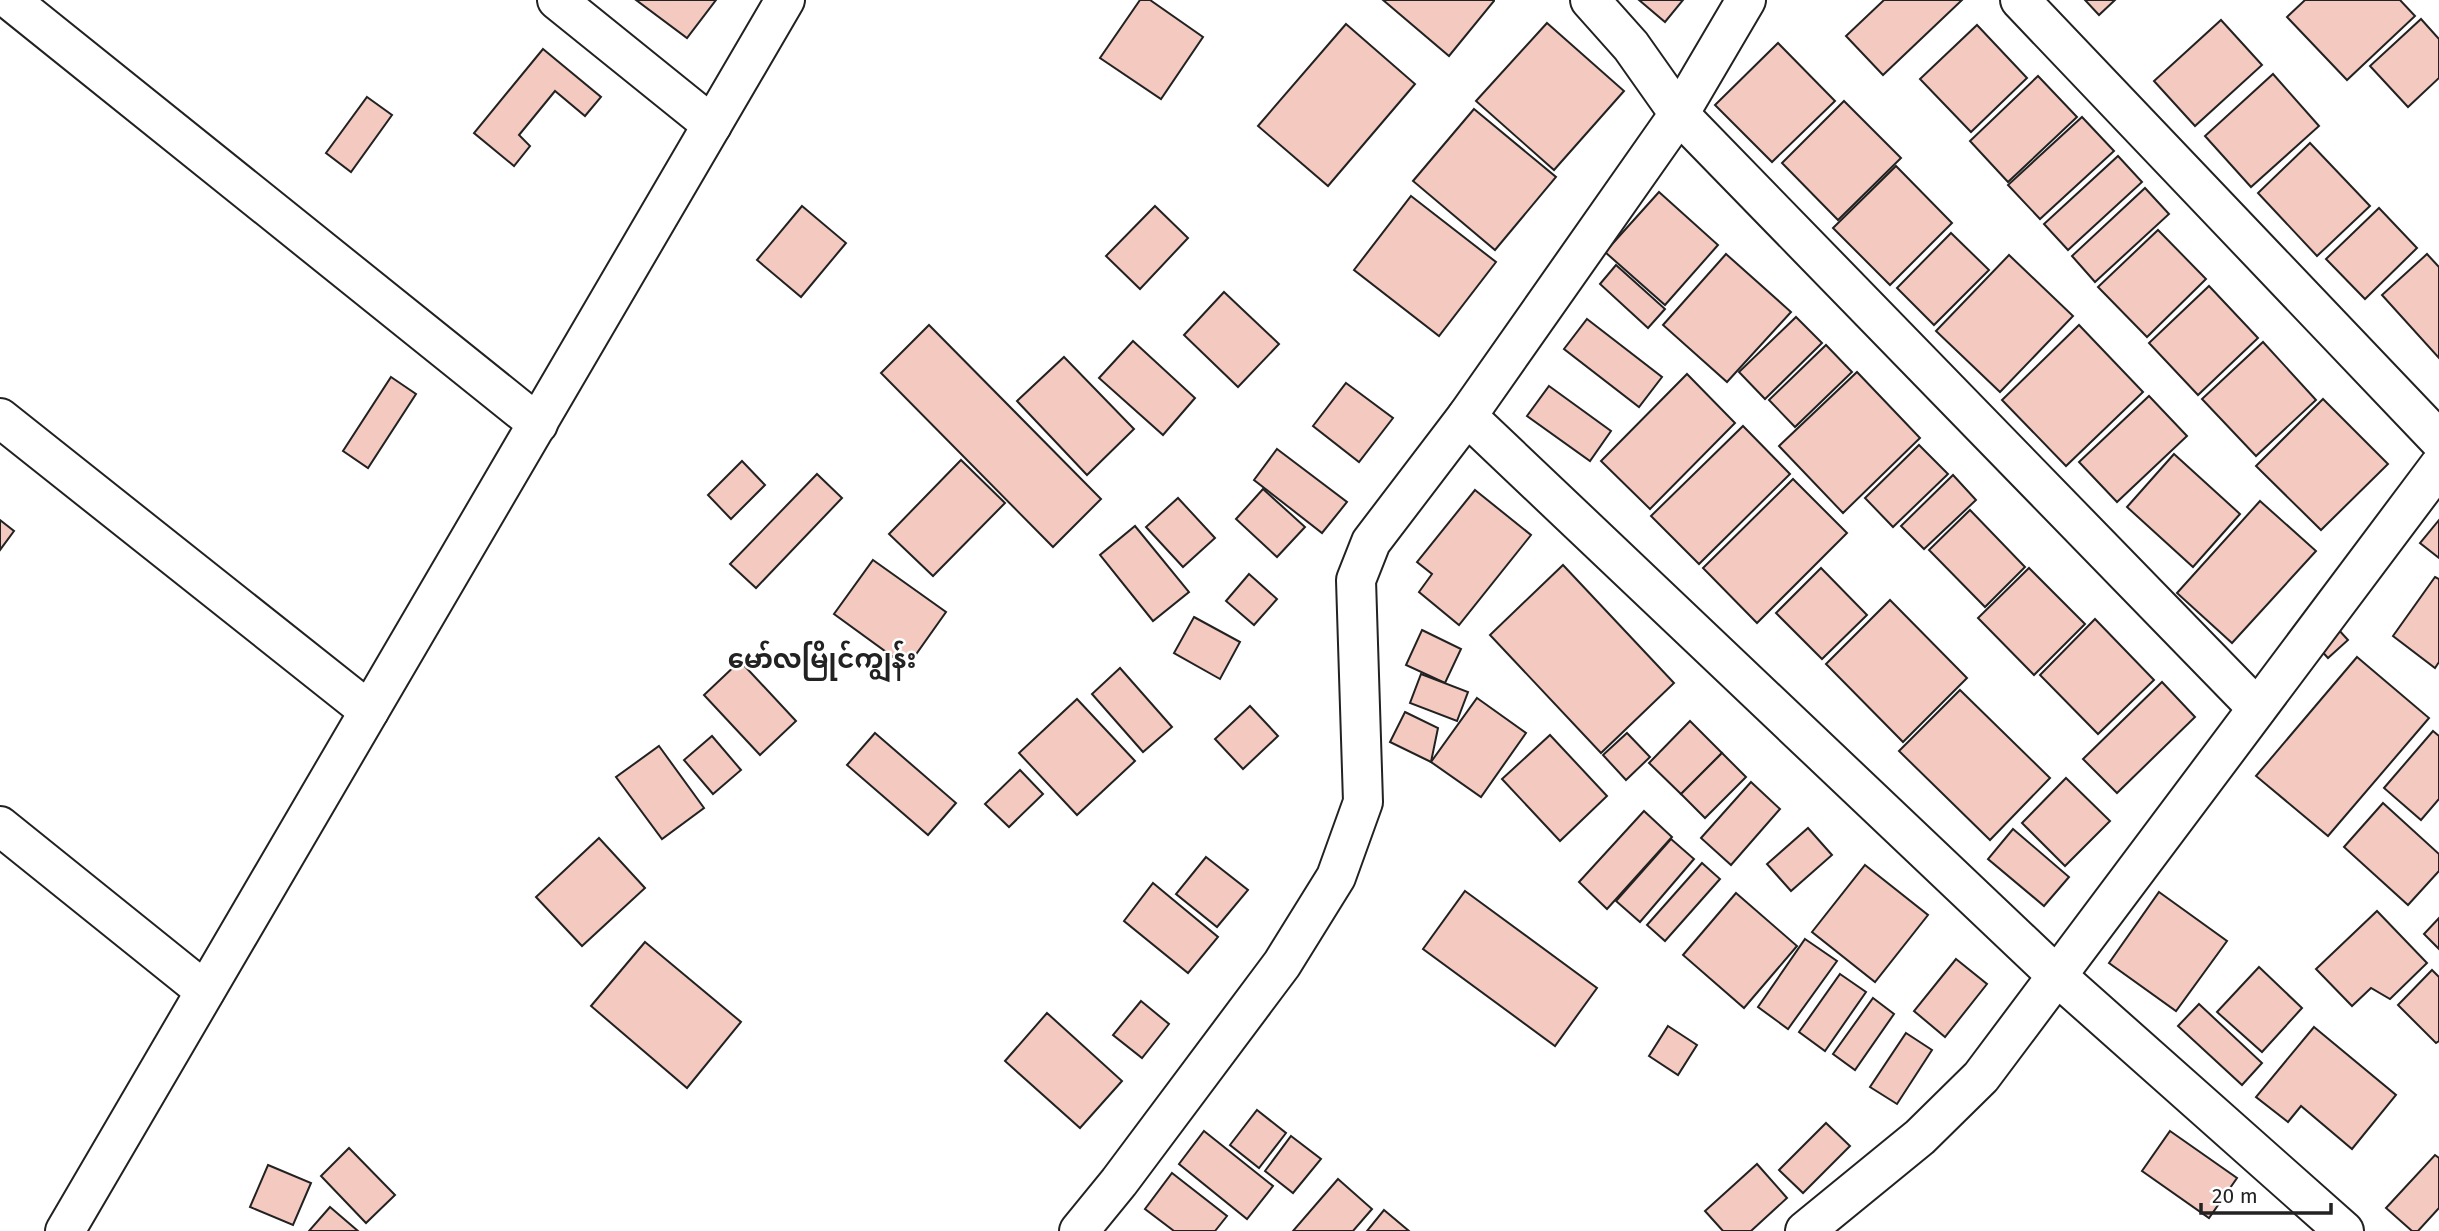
<svg xmlns="http://www.w3.org/2000/svg" width="2439" height="1231" font-family="'Fira Sans','Noto Sans Myanmar',sans-serif">
<rect width="100%" height="100%" fill="#fff"/>
<!-- building -->
<g fill="#f3c9c0" stroke="#222" stroke-width="2">
<polygon points="636,0 716,0 687,38"/>
<polygon points="1140,0 1150,0 1203,37 1161,99 1100,58"/>
<polygon points="1383,0 1494,0 1494,1 1449,56"/>
<polygon points="1639,0 1683,0 1665,22"/>
<polygon points="1884,0 1962,0 1883,75 1846,36"/>
<polygon points="2085,0 2115,0 2099,15"/>
<polygon points="2305,0 2400,0 2415,16 2347,80 2287,17"/>
<polygon points="2421,19 2439,39 2439,78 2408,107 2370,66"/>
<polygon points="2221,20 2262,65 2195,126 2154,81"/>
<polygon points="1547,23 1624,91 1554,170 1476,101"/>
<polygon points="1346,24 1415,84 1328,186 1258,126"/>
<polygon points="1977,25 2027,78 1971,132 1920,79"/>
<polygon points="1778,43 1835,101 1772,162 1715,105"/>
<polygon points="543,49 601,97 585,116 555,91 519,135 530,146 514,166 474,133"/>
<polygon points="2273,74 2319,126 2251,187 2205,136"/>
<polygon points="2038,76 2077,117 2008,182 1970,141"/>
<polygon points="367,97 392,115 351,172 326,153"/>
<polygon points="1844,101 1901,158 1838,220 1782,163"/>
<polygon points="1474,109 1556,177 1495,250 1413,181"/>
<polygon points="2082,117 2114,151 2040,219 2008,185"/>
<polygon points="2310,143 2370,206 2317,256 2258,193"/>
<polygon points="2118,156 2142,182 2068,250 2044,224"/>
<polygon points="1896,166 1952,223 1890,285 1833,228"/>
<polygon points="2145,188 2169,214 2095,282 2072,256"/>
<polygon points="1659,192 1718,245 1665,305 1605,252"/>
<polygon points="1411,196 1496,262 1439,336 1354,270"/>
<polygon points="802,206 846,243 801,297 757,260"/>
<polygon points="1155,206 1188,238 1140,289 1106,256"/>
<polygon points="2379,208 2417,248 2365,299 2326,259"/>
<polygon points="2158,230 2206,279 2147,337 2098,287"/>
<polygon points="1951,233 1989,270 1934,325 1897,288"/>
<polygon points="1726,254 1791,312 1727,382 1663,325"/>
<polygon points="2427,254 2439,267 2439,358 2382,295"/>
<polygon points="2009,255 2073,316 2000,392 1936,331"/>
<polygon points="1616,265 1665,309 1648,328 1600,284"/>
<polygon points="2209,286 2258,338 2198,395 2149,343"/>
<polygon points="1224,292 1279,344 1238,387 1184,335"/>
<polygon points="1796,317 1822,343 1765,399 1739,372"/>
<polygon points="1587,319 1662,377 1639,407 1564,349"/>
<polygon points="929,325 1101,499 1053,547 881,373"/>
<polygon points="2079,325 2143,392 2066,466 2002,400"/>
<polygon points="1133,341 1195,398 1163,435 1099,378"/>
<polygon points="2263,342 2316,400 2256,456 2202,399"/>
<polygon points="1826,345 1852,372 1795,427 1769,400"/>
<polygon points="1064,357 1134,429 1087,475 1017,401"/>
<polygon points="1857,372 1920,438 1843,513 1779,446"/>
<polygon points="1687,374 1735,423 1650,509 1601,461"/>
<polygon points="391,377 416,394 368,468 343,451"/>
<polygon points="1346,383 1393,418 1359,462 1313,426"/>
<polygon points="1549,386 1611,431 1590,461 1527,416"/>
<polygon points="2149,396 2187,436 2117,502 2079,462"/>
<polygon points="2323,399 2388,464 2321,530 2256,466"/>
<polygon points="1743,426 1790,474 1699,564 1651,516"/>
<polygon points="1919,445 1948,474 1893,527 1865,498"/>
<polygon points="1277,449 1347,502 1322,533 1254,480"/>
<polygon points="2174,454 2240,514 2193,567 2127,507"/>
<polygon points="961,460 1005,503 933,576 889,534"/>
<polygon points="742,461 765,485 731,519 708,495"/>
<polygon points="817,474 842,498 756,588 730,564"/>
<polygon points="1953,475 1976,500 1924,549 1901,526"/>
<polygon points="1793,479 1847,533 1757,623 1703,568"/>
<polygon points="1263,489 1305,527 1277,557 1236,519"/>
<polygon points="1475,490 1531,535 1459,625 1419,592 1432,574 1417,562"/>
<polygon points="1178,498 1215,538 1183,567 1146,527"/>
<polygon points="2260,501 2316,551 2232,643 2177,593"/>
<polygon points="1970,510 2025,567 1985,607 1929,550"/>
<polygon points="0,520 14,531 0,550"/>
<polygon points="2439,520 2439,558 2420,543"/>
<polygon points="1135,526 1189,592 1153,621 1100,555"/>
<polygon points="873,560 946,612 907,667 834,614"/>
<polygon points="1563,565 1674,683 1601,753 1490,635"/>
<polygon points="1821,568 1867,615 1822,659 1776,613"/>
<polygon points="2029,568 2085,624 2034,675 1978,618"/>
<polygon points="1249,574 1277,599 1254,625 1226,601"/>
<polygon points="2435,577 2439,579 2439,662 2435,668 2393,636"/>
<polygon points="1890,600 1967,678 1903,742 1826,664"/>
<polygon points="1194,617 1240,642 1220,679 1174,653"/>
<polygon points="2095,619 2154,680 2098,734 2040,675"/>
<polygon points="2337,628 2348,640 2328,658 2317,646"/>
<polygon points="1422,630 1461,649 1445,683 1406,665"/>
<polygon points="2357,657 2429,718 2328,836 2256,776"/>
<polygon points="740,661 796,721 760,755 704,695"/>
<polygon points="1120,668 1172,727 1143,752 1092,694"/>
<polygon points="1421,674 1468,692 1457,721 1410,703"/>
<polygon points="2162,682 2195,717 2117,793 2083,759"/>
<polygon points="1960,690 2050,778 1990,840 1899,751"/>
<polygon points="1477,698 1526,733 1481,797 1431,762"/>
<polygon points="1077,699 1135,761 1077,815 1019,753"/>
<polygon points="1250,706 1278,736 1243,769 1215,739"/>
<polygon points="1405,712 1438,728 1431,762 1390,742"/>
<polygon points="1690,721 1722,753 1681,794 1649,763"/>
<polygon points="2433,731 2439,736 2439,799 2421,820 2384,788"/>
<polygon points="875,733 956,803 928,835 847,765"/>
<polygon points="1627,733 1650,757 1626,780 1603,755"/>
<polygon points="1550,735 1607,796 1560,841 1502,779"/>
<polygon points="712,736 741,770 713,794 684,760"/>
<polygon points="659,746 704,808 662,839 616,777"/>
<polygon points="1722,753 1746,777 1705,818 1681,794"/>
<polygon points="1020,770 1043,794 1009,827 985,804"/>
<polygon points="2066,778 2110,821 2065,866 2022,823"/>
<polygon points="1751,782 1780,809 1731,865 1701,838"/>
<polygon points="2383,803 2439,854 2439,871 2408,905 2344,847"/>
<polygon points="1644,811 1672,837 1607,909 1579,882"/>
<polygon points="1808,828 1832,855 1791,891 1767,864"/>
<polygon points="2013,829 2069,877 2044,906 1988,859"/>
<polygon points="599,838 645,888 582,946 536,897"/>
<polygon points="1671,839 1694,859 1640,922 1616,901"/>
<polygon points="1206,857 1248,890 1217,927 1176,894"/>
<polygon points="1702,863 1720,879 1665,941 1647,925"/>
<polygon points="1865,865 1928,915 1875,982 1812,932"/>
<polygon points="1153,883 1218,937 1188,973 1124,921"/>
<polygon points="1465,891 1597,988 1555,1046 1423,949"/>
<polygon points="2159,892 2227,941 2176,1011 2109,963"/>
<polygon points="1736,893 1797,946 1744,1008 1683,955"/>
<polygon points="2377,911 2427,963 2390,999 2371,988 2352,1006 2316,969"/>
<polygon points="2439,918 2439,949 2424,934"/>
<polygon points="1805,939 1837,961 1788,1029 1758,1007"/>
<polygon points="645,942 741,1022 687,1088 591,1006"/>
<polygon points="1956,959 1987,984 1945,1037 1914,1011"/>
<polygon points="2259,967 2302,1008 2262,1052 2217,1012"/>
<polygon points="2432,970 2439,977 2439,1041 2436,1043 2398,1005"/>
<polygon points="1840,974 1866,992 1825,1051 1799,1032"/>
<polygon points="1873,998 1894,1014 1855,1070 1833,1054"/>
<polygon points="1141,1001 1169,1024 1142,1058 1113,1035"/>
<polygon points="2199,1004 2262,1063 2242,1085 2178,1026"/>
<polygon points="1047,1013 1122,1081 1080,1128 1005,1061"/>
<polygon points="1668,1026 1697,1045 1678,1075 1649,1056"/>
<polygon points="2314,1027 2396,1095 2352,1149 2301,1106 2288,1122 2256,1097"/>
<polygon points="1906,1033 1932,1050 1897,1104 1870,1087"/>
<polygon points="1257,1110 1286,1133 1259,1168 1230,1145"/>
<polygon points="1826,1123 1850,1146 1803,1193 1779,1170"/>
<polygon points="1204,1131 1273,1186 1247,1219 1179,1164"/>
<polygon points="2170,1131 2237,1178 2209,1218 2142,1171"/>
<polygon points="1291,1136 1321,1159 1293,1193 1265,1171"/>
<polygon points="349,1148 395,1195 366,1223 321,1176"/>
<polygon points="2435,1155 2439,1158 2439,1208 2418,1231 2412,1231 2386,1208"/>
<polygon points="1757,1164 1787,1198 1751,1231 1723,1231 1705,1211"/>
<polygon points="268,1165 311,1183 293,1225 250,1207"/>
<polygon points="1172,1173 1227,1216 1215,1231 1174,1231 1145,1209"/>
<polygon points="1338,1179 1372,1209 1353,1231 1293,1231"/>
<polygon points="330,1207 358,1231 309,1231"/>
<polygon points="1384,1210 1409,1231 1367,1231"/>
</g>
<g fill="none" stroke-linecap="round" stroke-linejoin="round">
<!-- street casing -->
<g stroke="#222" stroke-width="42">
<g id="street">
<polyline points="10,0 538,424"/>
<polyline points="557,0 712,125"/>
<polyline points="1590,0 1631,46 1679,114 2257,708"/>
<polyline points="2020,0 2439,440"/>
<polyline points="1467,416 2057,976 2344,1231"/>
<polyline points="0,418 369,711"/>
<polyline points="0,826 205,991"/>
<polyline points="65,1231 785,0"/>
<polyline points="1079,1231 1119,1182 1282,964 1336,877 1363,802 1356,580 1371,542 1467,416 1679,114 1746,0"/>
</g>
</g>
<!-- secondary casing -->
<g stroke="#222" stroke-width="42">
<polyline id="secondary" points="1805,1231 1920,1137 1981,1077 2439,466"/>
</g>
<!-- street -->
<use href="#street" stroke="#fff" stroke-width="38"/>
<!-- secondary -->
<use href="#secondary" stroke="#fff" stroke-width="38"/>
</g>
<g text-anchor="middle" dominant-baseline="central" stroke-width="5" stroke-linejoin="round" paint-order="stroke">
<!-- district labels -->
<g font-size="26" font-weight="bold" fill="#222" stroke="#fff">
<text x="822" y="659">မော်လမြိုင်ကျွန်း</text>
</g>
</g>
<!-- scale -->
<path d="M2201 1203v10h130v-10" fill="none" stroke="#222222" stroke-width="3.5"/>
<text x="2212" y="1203" font-size="21" fill="#222222" stroke="#ffffff" stroke-width="5" paint-order="stroke">20 m</text>
</svg>
